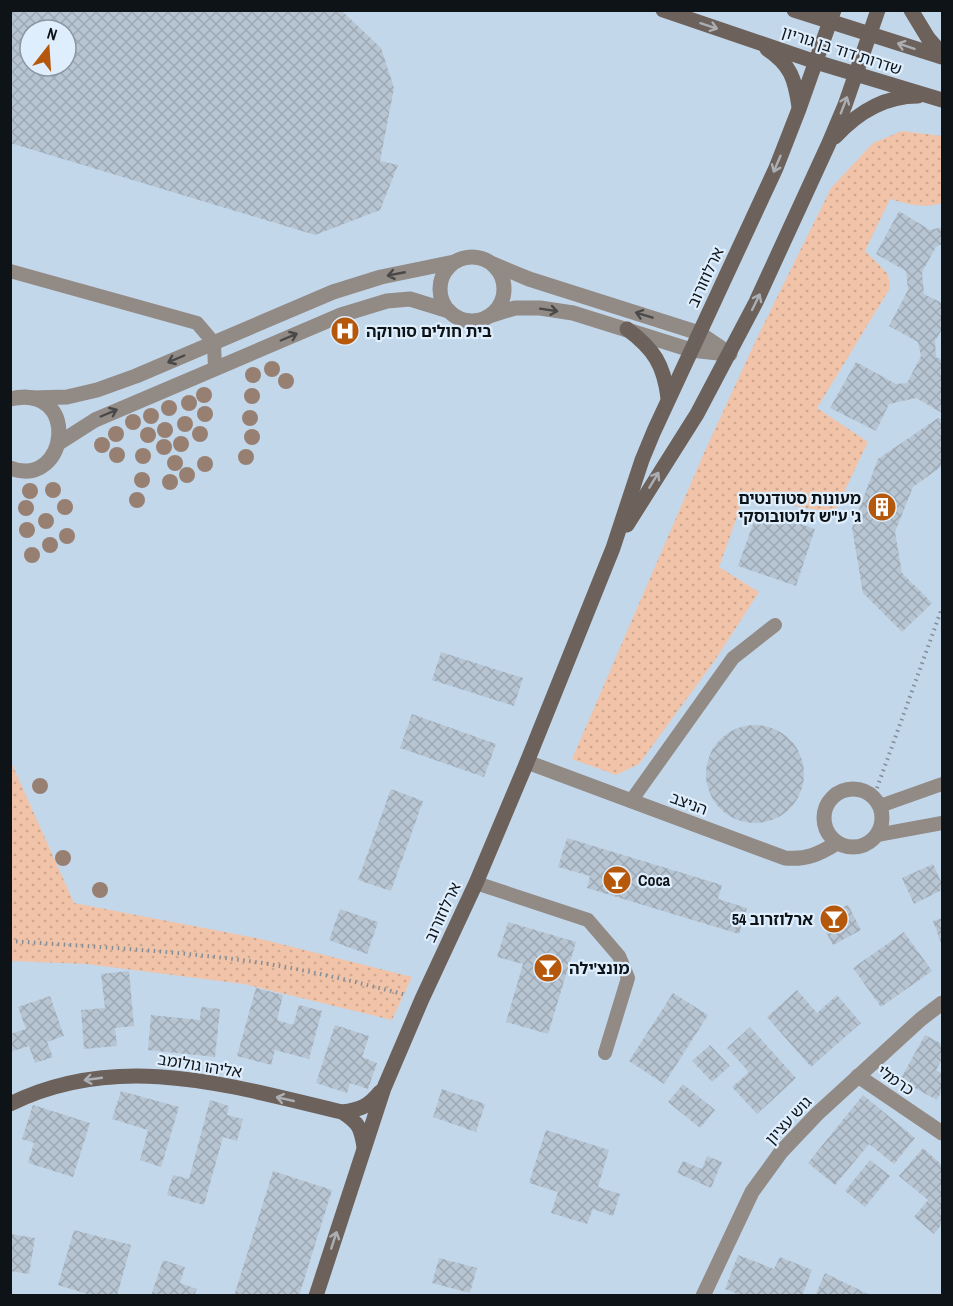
<svg xmlns="http://www.w3.org/2000/svg" width="953" height="1306" font-family="'Archivo Narrow','Noto Sans Hebrew',sans-serif">
<defs>
<pattern id="grass-dots" width="8" height="8" patternUnits="userSpaceOnUse" patternTransform="scale(1.5)"><rect width="8" height="8" fill="#f1c3a8"/><path d="M2 2h.1M6 6h.1" fill="none" stroke="#cda790" stroke-width="1.8" stroke-linecap="round"/></pattern>
<pattern id="building-cross-hatch" width="8" height="8" patternUnits="userSpaceOnUse" patternTransform="scale(1.5)"><rect width="8" height="8" fill="#b7c5d3"/><path d="M0 0l8 8M0 8l8-8" fill="none" stroke="#9ca8b4"/></pattern>
</defs>
<rect width="100%" height="100%" fill="#d2e1ef"/>
<!-- built -->
<path fill="#c3d7eb" fill-rule="evenodd" d="M10,11H942V1295H11ZM30,30H66V66H30Z"/>
<!-- grass -->
<g fill="url(#grass-dots)">
<path d="M902,131L942,136V203C924,209 908,204 890,199L865,251L888,274L890,288L817,408L868,442L834,513L744,497L719,567L759,592L715,660L639,764L616,775L572,759L704,453L756,340L831,188L873,143Z"/>
<polygon points="11,762 74,903 261,939 412,977 392,1020 244,984 86,964 11,961"/>
</g>
<!-- building -->
<g fill="url(#building-cross-hatch)" fill-rule="evenodd">
<path d="M10,10H341L381,48L394,88L380,161L398,165L380,210L315,235L10,143ZM30,30H66V66H30Z"/>
<polygon points="899,211 930,230 942,227 942,244 936,247 922,272 924,294 942,303 942,329 935,341 936,357 942,360 942,413 916,398 889,404 876,431 830,408 856,362 896,384 907,383 921,356 918,342 889,326 908,290 906,271 876,254"/>
<polygon points="938,418 942,419 942,466 913,487 895,532 902,573 932,603 902,632 863,593 852,528 878,459"/>
<polygon points="758,510 815,529 796,586 738,566"/>
<polygon points="441,652 523,678 514,706 432,680"/>
<polygon points="412,714 496,744 484,777 400,748"/>
<circle cx="755" cy="774" r="49"/>
<polygon points="391,789 423,801 391,891 358,880"/>
<polygon points="567,838 722,885 718,899 747,908 739,934 587,888 590,876 558,867"/>
<polygon points="933,864 942,884 942,890 914,904 902,878"/>
<polygon points="848,905 861,930 833,945 819,919"/>
<polygon points="340,909 378,922 367,954 329,940"/>
<polygon points="942,918 942,946 933,921"/>
<polygon points="508,922 576,942 548,1034 506,1022 523,964 497,957"/>
<polygon points="904,932 932,971 881,1007 853,968"/>
<polygon points="129,971 134,1026 115,1028 117,1046 84,1049 81,1010 105,1008 101,974"/>
<polygon points="256,988 283,995 277,1020 293,1025 299,1005 322,1011 309,1059 275,1050 271,1065 237,1056"/>
<polygon points="797,990 817,1013 837,995 861,1023 811,1067 767,1017"/>
<polygon points="673,993 708,1015 664,1084 629,1061"/>
<polygon points="50,996 64,1036 47,1042 53,1057 35,1063 29,1046 10,1052 10,1034 26,1029 18,1007"/>
<polygon points="201,1007 220,1009 215,1057 148,1050 151,1015 200,1020"/>
<polygon points="335,1025 369,1036 362,1057 377,1063 368,1089 350,1083 347,1093 316,1083"/>
<polygon points="750,1027 796,1078 757,1114 732,1087 749,1072 727,1048"/>
<polygon points="925,1035 942,1044 942,1059 936,1070 942,1074 942,1090 937,1100 900,1080"/>
<polygon points="710,1045 730,1066 712,1082 692,1061"/>
<polygon points="683,1084 715,1110 700,1128 668,1102"/>
<polygon points="442,1089 485,1104 476,1132 433,1117"/>
<polygon points="121,1091 179,1107 161,1167 140,1160 148,1130 112,1119"/>
<polygon points="863,1095 915,1138 894,1164 869,1144 835,1185 808,1163"/>
<polygon points="210,1100 229,1106 227,1115 243,1119 237,1141 223,1137 204,1205 167,1195 173,1175 189,1179"/>
<polygon points="33,1105 90,1123 73,1177 28,1163 34,1143 22,1139"/>
<polygon points="546,1130 609,1150 598,1187 620,1194 613,1216 593,1209 587,1224 551,1213 558,1192 529,1183"/>
<polygon points="923,1148 942,1165 942,1224 934,1234 914,1217 928,1200 899,1176"/>
<polygon points="707,1156 722,1162 711,1188 677,1173 683,1161 702,1169"/>
<polygon points="870,1160 890,1176 865,1207 845,1191"/>
<polygon points="273,1171 332,1190 299,1296 234,1296"/>
<polygon points="74,1230 131,1245 117,1296 94,1296 58,1285"/>
<polygon points="10,1234 35,1238 29,1274 10,1271"/>
<polygon points="738,1255 774,1269 780,1257 812,1270 802,1296 742,1296 725,1289"/>
<polygon points="439,1258 477,1268 470,1293 432,1283"/>
<polygon points="163,1260 185,1267 180,1283 197,1289 194,1296 151,1296"/>
<polygon points="825,1273 872,1296 815,1296"/>
</g>
<g fill="none" stroke-linecap="round" stroke-linejoin="round">
<!-- path -->
<g stroke="#828d97" stroke-width="4" stroke-dasharray="1.5 4.5" stroke-linecap="butt">
<polyline points="877,788 942,608"/>
<path d="M10,941C96,947 184,951 269,964C315,972 361,983 406,995"/>
</g>
<!-- lane -->
<g stroke="#928a85" stroke-width="14">
<polyline points="10,271 197,323 214,343 215,369"/>
<polyline points="631,801 733,658 775,625"/>
<polyline points="880,806 942,784"/>
<polyline points="877,835 942,823"/>
<polyline points="476,883 588,920 619,956 628,978 605,1053"/>
</g>
<!-- street -->
<g stroke="#928a85" stroke-width="15">
<circle cx="472" cy="289" r="32"/>
<polyline points="493,264 529,279 699,333 730,354"/>
<polyline points="492,315 515,308 540,308 573,313 691,350 727,354"/>
<polyline points="33,398 67,397 97,390 136,376 333,292 381,277 454,262"/>
<path d="M10,399C81,382 69,490 10,468"/>
<polyline points="59,443 95,420 341,315 387,301 410,299 449,311"/>
<path d="M527,762L785,858C807,860 819,854 837,843"/>
<circle cx="853" cy="818" r="29"/>
<polyline points="858,1076 942,1133"/>
<polyline points="703,1296 752,1192 781,1152 817,1114 921,1019 942,1003"/>
</g>
<!-- secondary -->
<g stroke="#6c615b" stroke-width="15">
<polyline points="663,10 816,62 942,100"/>
<polyline points="794,10 942,57"/>
<polyline points="911,10 928,38 942,54"/>
<path d="M767,49C791,65 795,79 799,107"/>
<path d="M835,137C857,113 885,96 918,96"/>
<path d="M627,329C654,349 664,365 668,398"/>
<polyline points="627,525 697,414 756,302 829,143 845,105 878,10"/>
<path d="M10,1104C119,1050 231,1086 342,1112C359,1123 361,1128 364,1147"/>
<path d="M342,1112C360,1110 369,1106 380,1092"/>
<polyline points="316,1296 384,1088 422,999 476,883 527,762 613,548 642,460 654,431 776,168 799,109 834,10"/>
</g>
</g>
<!-- trees -->
<g fill="#978072">
<circle cx="272" cy="369" r="8"/>
<circle cx="253" cy="375" r="8"/>
<circle cx="286" cy="381" r="8"/>
<circle cx="204" cy="395" r="8"/>
<circle cx="252" cy="396" r="8"/>
<circle cx="189" cy="403" r="8"/>
<circle cx="169" cy="408" r="8"/>
<circle cx="205" cy="414" r="8"/>
<circle cx="151" cy="416" r="8"/>
<circle cx="250" cy="418" r="8"/>
<circle cx="133" cy="422" r="8"/>
<circle cx="185" cy="424" r="8"/>
<circle cx="165" cy="430" r="8"/>
<circle cx="116" cy="434" r="8"/>
<circle cx="200" cy="434" r="8"/>
<circle cx="148" cy="435" r="8"/>
<circle cx="252" cy="437" r="8"/>
<circle cx="181" cy="444" r="8"/>
<circle cx="102" cy="445" r="8"/>
<circle cx="164" cy="447" r="8"/>
<circle cx="117" cy="455" r="8"/>
<circle cx="143" cy="456" r="8"/>
<circle cx="246" cy="457" r="8"/>
<circle cx="175" cy="463" r="8"/>
<circle cx="205" cy="464" r="8"/>
<circle cx="187" cy="475" r="8"/>
<circle cx="142" cy="480" r="8"/>
<circle cx="170" cy="482" r="8"/>
<circle cx="53" cy="490" r="8"/>
<circle cx="30" cy="491" r="8"/>
<circle cx="137" cy="500" r="8"/>
<circle cx="65" cy="507" r="8"/>
<circle cx="26" cy="508" r="8"/>
<circle cx="46" cy="521" r="8"/>
<circle cx="27" cy="530" r="8"/>
<circle cx="67" cy="536" r="8"/>
<circle cx="50" cy="545" r="8"/>
<circle cx="32" cy="555" r="8"/>
<circle cx="40" cy="786" r="8"/>
<circle cx="63" cy="858" r="8"/>
<circle cx="100" cy="890" r="8"/>
</g>
<!-- one-way arrows -->
<defs><path id="oneway-shaft" d="M-6 0H5M1.5-3L5.5 0L1.5 3" fill="none" stroke-width="1.6" stroke-linecap="round" stroke-linejoin="round" transform="scale(1.5)"/></defs>
<g stroke="#abafb4">
<use href="#oneway-shaft" transform="translate(709 26) rotate(18)"/>
<use href="#oneway-shaft" transform="translate(906 46) rotate(-162)"/>
<use href="#oneway-shaft" transform="translate(844 105) rotate(-69)"/>
<use href="#oneway-shaft" transform="translate(777 164) rotate(113)"/>
<use href="#oneway-shaft" transform="translate(756 302) rotate(-64)"/>
<use href="#oneway-shaft" transform="translate(654 480) rotate(-59)"/>
<use href="#oneway-shaft" transform="translate(93 1079) rotate(172)"/>
<use href="#oneway-shaft" transform="translate(285 1099) rotate(-167)"/>
<use href="#oneway-shaft" transform="translate(334 1240) rotate(-72)"/>
</g>
<g stroke="#494949">
<use href="#oneway-shaft" transform="translate(396 274) rotate(169)"/>
<use href="#oneway-shaft" transform="translate(549 310) rotate(9)"/>
<use href="#oneway-shaft" transform="translate(644 315) rotate(-163)"/>
<use href="#oneway-shaft" transform="translate(289 337) rotate(-23)"/>
<use href="#oneway-shaft" transform="translate(176 359) rotate(157)"/>
<use href="#oneway-shaft" transform="translate(109 413) rotate(-23)"/>
</g>
<!-- icons -->
<defs>
<g id="hospital-disc" transform="scale(1.5)"><circle r="9.5" fill="#b6580b" stroke="#dfeefd"/><path d="M-5-5h3v3.5h4V-5h3V5h-3V1.5h-4V5h-3Z" fill="#fff"/></g>
<g id="building-disc" transform="scale(1.5)"><circle r="9.5" fill="#b6580b" stroke="#dfeefd"/><path d="M-4-6H4V6H1V3H-1V6H-4ZM-2.5-4.3h1.7v1.8h-1.7ZM.8-4.3h1.7v1.8H.8ZM-2.5-1h1.7V.8h-1.7ZM.8-1h1.7V.8H.8Z" fill="#fff"/></g>
<g id="bar-disc" transform="scale(1.5)"><circle r="9.5" fill="#b6580b" stroke="#dfeefd"/><path d="M-6-5H6L.8 .8V4.5H3.5V6h-7V4.5H-.8V.8Z" fill="#fff"/></g>
</defs>
<g fill-rule="evenodd">
<use href="#hospital-disc" x="345" y="331"/>
<use href="#building-disc" x="882" y="507"/>
<use href="#bar-disc" x="617" y="880"/>
<use href="#bar-disc" x="834" y="919"/>
<use href="#bar-disc" x="548" y="968"/>
</g>
<g text-anchor="middle" dominant-baseline="central" stroke-width="4.5" stroke-linejoin="round" paint-order="stroke">
<!-- street labels -->
<g font-size="16" fill="#0e1318" stroke="#dfeefd">
<text transform="translate(842 50) rotate(18)">שדרות דוד בן גוריון</text>
<text transform="translate(705 277) rotate(-65)">ארלוזורוב</text>
<text transform="translate(689 803) rotate(20)">הניצב</text>
<text transform="translate(442 912) rotate(-65)">ארלוזורוב</text>
<text transform="translate(200 1065) rotate(9)">אליהו גולומב</text>
<text transform="translate(896 1080) rotate(34)">כרמלי</text>
<text transform="translate(788 1120) rotate(-47)">גוש עציון</text>
</g>
<!-- poi labels -->
<g font-size="16" font-weight="bold" fill="#0e1318" stroke="#dfeefd" text-anchor="start">
<text x="366" y="331">בית חולים סורוקה</text>
<text x="861" y="498" text-anchor="end">מעונות סטודנטים<tspan x="861" dy="18">ג' ע"ש זלוטובוסקי</tspan></text>
<text x="638" y="880">Coca</text>
<text x="813" y="919" text-anchor="end">ארלוזרוב 54</text>
<text x="569" y="968">מונצ'ילה</text>
</g>
</g>
<!-- border -->
<rect width="953" height="1306" fill="none" stroke="#0e1318" stroke-width="24"/>
<!-- north arrow -->
<g transform="translate(48 48) rotate(17)"><circle r="28" fill="#dfeefd" stroke="#8b96a1" stroke-width="1.5"/>
<path d="M0-4.5L10 22L0 15L-10 22Z" fill="#b6580b"/>
<text y="-9" font-size="16" font-weight="bold" text-anchor="middle" fill="#0e1318">N</text>
</g>
</svg>
